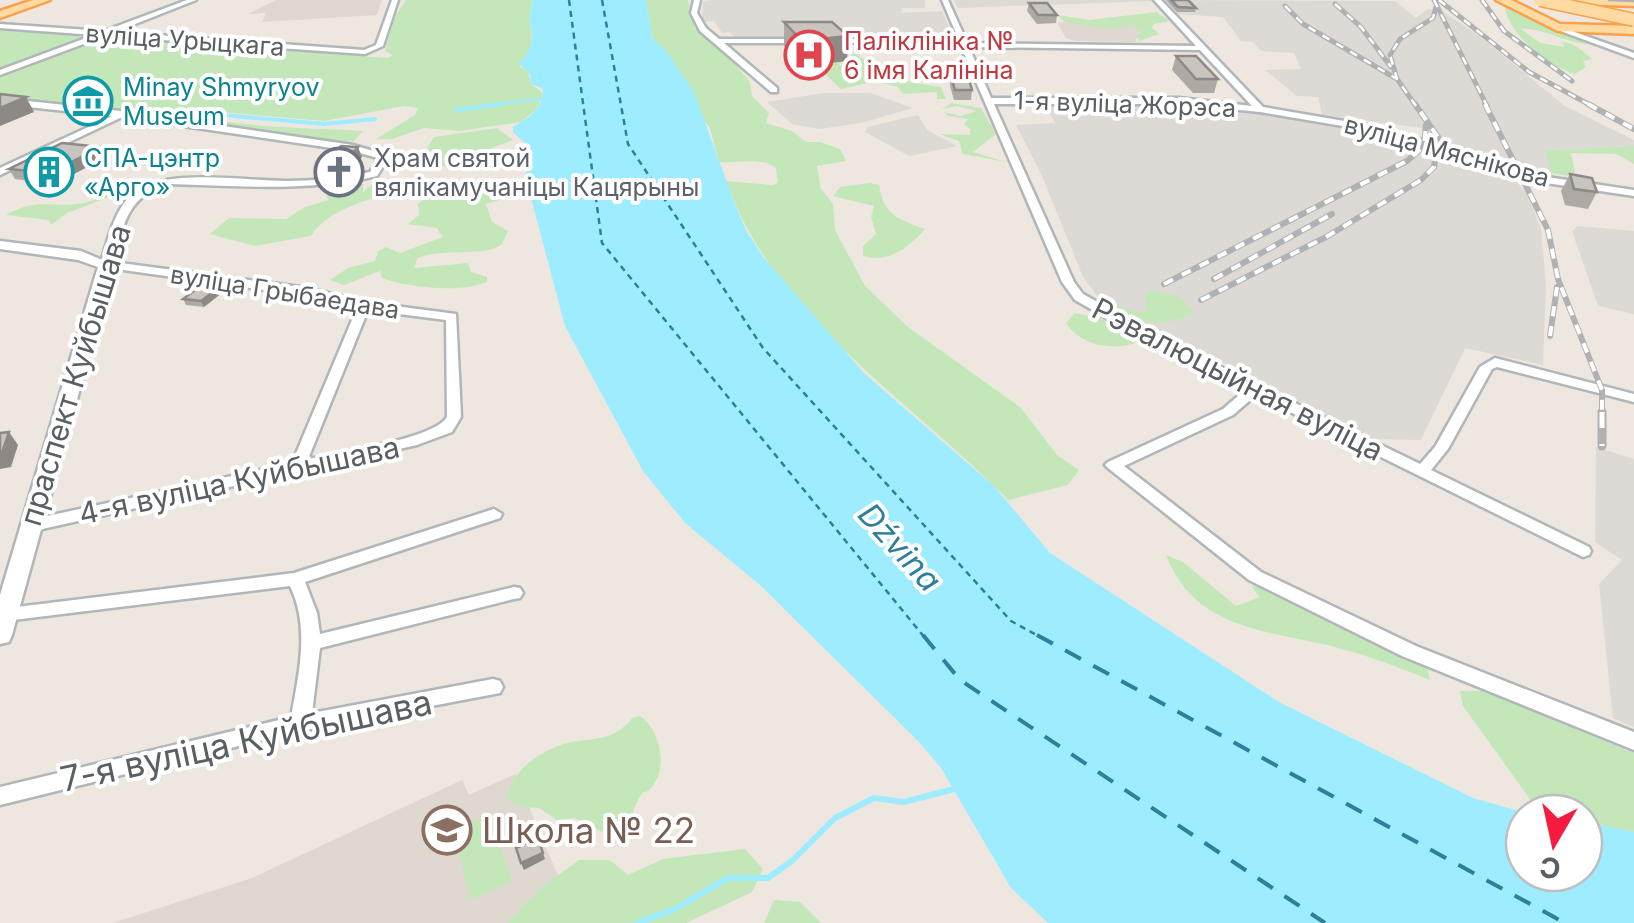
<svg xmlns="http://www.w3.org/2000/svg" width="1634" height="923" font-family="Inter,sans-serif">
<rect width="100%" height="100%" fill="#ede7e0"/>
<!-- industrial -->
<g fill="#ddd9d5">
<polygon points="713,0 925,0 925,8 902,8 901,13 942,11 953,37 736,38 729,32 722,33 714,21 702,22 703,1"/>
<polygon points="954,0 1152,0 1154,1 958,8"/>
<polygon points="1164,0 1395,1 1416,18 1428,9 1440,10 1474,32 1565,106 1634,140 1634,146 1547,150 1551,173 1423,139 1422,128 1322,115 1318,97 1297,96 1265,70 1301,69 1294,53 1261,51 1253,42 1241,41 1223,17 1177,14"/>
<polygon points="824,93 870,93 913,108 861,123 819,129 792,124 767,102"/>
<polygon points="1044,103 1178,103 1329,122 1509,173 1528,195 1541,229 1546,285 1543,365 1465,348 1421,440 1373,439 1100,300 1083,277 1042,176 1016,125 1055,123"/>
<polygon points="918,115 927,130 957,146 909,156 865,132 868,127"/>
<polygon points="1578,226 1634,231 1634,314 1598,306 1572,231"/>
<polygon points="1596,447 1634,459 1634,727 1613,718 1599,584 1622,560 1595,542"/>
</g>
<!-- education -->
<g fill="#dfd8d0">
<polygon points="276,0 382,0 377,15 262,22 266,13 248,14"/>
<polygon points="1057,22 1142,23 1141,31 1135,42 1075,41 1066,38"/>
<polygon points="515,774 562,885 528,923 113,923 252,878 462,780 469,795"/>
</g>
<!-- green -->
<g fill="#c4e7b9">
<path d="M406,0H533C523,29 543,34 520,67L528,71L531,84L543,93L537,109L521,122L460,131L424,128L392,139H376L415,115L418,108L404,106L324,121L197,110L186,113C243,129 305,127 363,131L354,141L340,143L100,106L0,97V77L105,38L387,58L393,55L385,51L395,17Z"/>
<path d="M646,0H688L695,28L723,50L750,82L752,96L769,113L766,123L792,131L806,142H820L840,149L846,161L817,166L821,189L833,204L835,230L865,286L908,327L1021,408L1057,455L1079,470L1068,485L1008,500C910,399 776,320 726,181L772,185L778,183L776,168C761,156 737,164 719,162L710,128L699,114L694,92L667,52L652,38Z"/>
<path d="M1505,6L1593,44C1571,46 1547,28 1521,29L1540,43L1564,47L1562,42C1574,42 1582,51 1592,59L1583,61L1586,67L1575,74C1549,67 1506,32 1505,6Z"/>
<polygon points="1156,12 1170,21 1154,24 1152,28 1159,34 1139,41 1137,36 1141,32 1133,25 1112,29 1064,22 1058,15 1089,20"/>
<polygon points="0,29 88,37 0,71"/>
<path d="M857,53L860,58L875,60C884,80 920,84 941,87L946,99H937V92L903,94L898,87L876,81L841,89L821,71L832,66L827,63L838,59L842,64L837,66L858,65L851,55Z"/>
<polygon points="951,103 981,108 996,134 973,152 1006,162 963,154 959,141 939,134 970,135 970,129 964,124 968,119 948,116 944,112 960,116 977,111 957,106 942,109"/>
<path d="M497,128L513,140L484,151L481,162C467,169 448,169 433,163L434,154L425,152L434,137Z"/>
<polygon points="1634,146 1634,164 1616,154 1571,153 1575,173 1567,176 1551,173 1546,150"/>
<path d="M389,181L400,184C372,204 332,204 311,236L254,246L210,234L229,218L286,219L305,207L329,200L326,196C337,185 349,180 363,184V192L375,182Z"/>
<path d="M481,181L504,183L514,189L510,197L486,204L492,222L508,231L502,244C486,258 445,247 418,258L414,268L468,263L471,272L487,277V282C461,293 409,288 382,278L380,271L344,285L330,280L348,268L375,261L378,251L386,247L400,253L443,237L437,228L408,224L419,215L418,204L432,192Z"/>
<path d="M870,183L879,185C884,216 898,219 925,229C910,246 889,264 863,256V246L876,234L871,217L874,206L833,196L840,187Z"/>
<path d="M108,193L117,194L67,213L51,225L49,220L6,215C43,192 70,217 108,193Z"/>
<path d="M1150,290L1180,296L1194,313C1162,331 1127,320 1097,304L1100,299L1135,312H1146L1145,296Z"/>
<path d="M1075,313L1115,321L1146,338C1121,353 1082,348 1066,323Z"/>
<path d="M1166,555L1183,562L1236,606L1260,597L1251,586C1306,591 1377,641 1427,667L1430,680C1396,666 1363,654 1327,645C1263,630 1194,628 1166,555Z"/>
<polygon points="1460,691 1483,691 1634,753 1634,832 1584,822 1584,813 1540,813 1463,706"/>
<path d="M640,716C660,729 669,768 651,788C641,798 647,785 639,798C634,808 633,816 624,825L611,826L602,832L575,818L557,820L539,808L522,807L507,799C510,771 542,749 568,743C594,737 614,742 632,718Z"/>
<polygon points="490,815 512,881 471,900 453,832"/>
<polygon points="745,849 763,869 752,892 686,923 507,923 542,887 579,860 610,860 628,875 663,859"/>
<polygon points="774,900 800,902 821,923 764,923"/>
</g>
<!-- water -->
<path fill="#9eecff" d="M533,0H646L652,38L667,52L694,92L734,202L746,230L764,258L864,373L994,486L1050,553L1279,702L1473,798L1526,813L1524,873H1584V822L1634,832V923H1048L1011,888L941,768L919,742L760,585L685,523L643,471L565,326L526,179V144L513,132V127C529,118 543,109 543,89L531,84L530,74L519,64C544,36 523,28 533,0Z"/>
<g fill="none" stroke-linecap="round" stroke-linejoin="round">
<!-- stream-far2 -->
<polyline stroke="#9eecff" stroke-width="2.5" points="483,106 547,98"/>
<!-- stream-far1 -->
<g stroke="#9eecff" stroke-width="4">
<polyline points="456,110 502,104"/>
<polyline points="190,112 324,124 375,119"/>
</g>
<!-- stream -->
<polyline stroke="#9eecff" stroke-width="6" points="637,923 675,909 728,878 768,878 793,860 835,818 874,798 904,802 958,788"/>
<!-- ferry-far1 -->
<g stroke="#2e7e9c" stroke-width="2.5" stroke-dasharray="6 5" stroke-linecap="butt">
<polyline points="569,0 602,243 925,638"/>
<polyline points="602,0 628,144 763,348 1011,621 1042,638"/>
</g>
<!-- ferry -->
<g stroke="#2e7e9c" stroke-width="4" stroke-dasharray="18 14" stroke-linecap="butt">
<polyline points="923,635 960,680 1325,923"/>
<polyline points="1037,635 1565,923"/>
</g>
<!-- minor casing -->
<g stroke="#b1b6b9" stroke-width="5">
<g id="minor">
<polygon points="187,0 196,0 115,32 364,50 376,45 392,0 398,0 383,46 365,54 105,36 0,75 0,70 94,35 0,28 0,24 104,31"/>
<polygon points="694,0 700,0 697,13 706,28 719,39 804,39 801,43 724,43 777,88 777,92 771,92 700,31 691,13"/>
<path d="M942,0H948L965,38L969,40L967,43L1196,46L1154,0H1161L1263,107L1379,127L1547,177L1634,190V196L1546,183L1378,132L1260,112L1179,104H994L1074,282L1083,294L1166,340L1420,464L1435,447L1480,367L1495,358L1634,394V402L1497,367L1492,369L1448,449L1431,470L1589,547L1591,551L1589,555L1583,557L1256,395L1233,415L1124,466L1261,572L1416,646L1634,732V750L1402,656L1249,580L1108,468L1105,465L1108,462L1223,409L1245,390L1156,346L1075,300L1062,282L959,42L829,43L825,41L829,39L958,38ZM969,47L1200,50L1252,106L1179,98H991Z"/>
<polygon points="1555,25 1634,53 1634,58 1555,29"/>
<path d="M0,98L121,111L353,145L387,155L389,157L377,176C309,192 239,186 169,184C126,196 124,225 113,262L308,288L364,302L456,314L461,417L452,432L417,445L29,532L23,530L21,526L23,522L29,520L292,463L357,308L308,296L102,267L100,265C108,241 113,212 132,194C162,167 245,181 285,181C314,181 342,178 370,172L378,158L352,151L122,117L0,175V168L112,116L0,104ZM368,310L446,320L447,417C434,439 337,453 308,459Z"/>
<path d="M494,509L502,514L500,518L305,582L317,613L320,634L514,587L520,588L523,593L520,598L514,599L320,648L312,713L493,679L500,681L503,687L500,693L300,731L0,805V787L291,717C299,673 310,627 290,586L5,621L0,619V609L294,573Z"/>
</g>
</g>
<!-- tertiary casing -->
<g stroke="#b1b6b9" stroke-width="5">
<polygon id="tertiary" points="0,241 81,251 114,265 12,635 9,642 0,644 0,595 98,267 78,260 0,249"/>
</g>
<!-- primary casing -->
<g stroke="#fca04a" stroke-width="5">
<g id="primary">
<polygon points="33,0 50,0 0,18 0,11"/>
<polygon points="1496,0 1511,0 1560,24 1634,26 1634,34 1558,31"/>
<polygon points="1541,0 1634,0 1634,6 1547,3"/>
</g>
</g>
<!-- minor -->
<use href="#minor" fill="#fff" fill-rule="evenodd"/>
<!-- tertiary -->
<use href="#tertiary" fill="#fff" fill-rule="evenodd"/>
<!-- primary -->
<use href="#primary" fill="#ffdaa3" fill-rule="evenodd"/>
<!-- tram -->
<polyline stroke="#b0b1b2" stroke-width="2.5" points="1609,0 1634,1"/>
<!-- rail-far2 casing -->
<g stroke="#b0b1b2" stroke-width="5">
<g id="rail-far2">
<polyline points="1434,0 1487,106"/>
<polyline points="1439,0 1529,72 1592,106"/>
<polyline points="1482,0 1504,31 1572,81"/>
<polyline points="1335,4 1361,27 1391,67"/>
<polyline points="1285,6 1303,24 1397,79"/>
<polyline points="1416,106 1397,79 1390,55 1400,39 1433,18 1436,7"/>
</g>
</g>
<!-- rail-far1 casing -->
<g stroke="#b0b1b2" stroke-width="6">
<g id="rail-far1">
<polyline points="1485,104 1548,230 1558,279 1602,390 1602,415"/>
<polyline points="1588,104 1634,129"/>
<polyline points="1214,279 1332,214"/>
<polyline points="1164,284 1407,161 1424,146 1426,125"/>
<polyline points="1201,300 1326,237 1421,180 1434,167 1438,137 1415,104"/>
<polyline points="1550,336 1557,287"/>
</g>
</g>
<!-- rail casing -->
<g stroke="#b0b1b2" stroke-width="9">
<polyline id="rail" points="1602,412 1602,446"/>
</g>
<!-- rail-far2 -->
<use href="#rail-far2" stroke="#fff" stroke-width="2.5" stroke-dasharray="8" stroke-linecap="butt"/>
<!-- rail-far1 -->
<use href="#rail-far1" stroke="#fff" stroke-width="4" stroke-dasharray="10" stroke-linecap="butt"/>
<!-- rail -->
<use href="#rail" stroke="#fff" stroke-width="5" stroke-dasharray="16" stroke-linecap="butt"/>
<!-- primary-bridge casing -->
<g stroke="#fca04a" stroke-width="15" stroke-linecap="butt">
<polyline id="primary-bridge" points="1540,0 1634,20"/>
</g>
<!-- primary-bridge -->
<use href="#primary-bridge" stroke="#ffdaa3" stroke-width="12"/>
</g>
<!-- wall -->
<g fill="#aea9a4">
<polygon points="1166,0 1188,0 1196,8 1195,12 1177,12"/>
<polygon points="1029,3 1057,15 1056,23 1037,24 1027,11"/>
<polygon points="784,22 848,36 847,61 802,66 784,46"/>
<polygon points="1176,56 1218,79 1214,93 1193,93 1172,70"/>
<polygon points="951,76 972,90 971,100 954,100 950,86"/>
<polygon points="101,147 106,157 55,184 15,179 9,169"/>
<polygon points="1570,174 1597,192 1588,209 1565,205 1561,191"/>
<polygon points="223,292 204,307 186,305 183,299"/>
</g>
<!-- shaded-wall -->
<g fill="#8d8986">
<polygon points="848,36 847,61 802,66 802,41"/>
<polygon points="26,97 34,112 0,126 0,108"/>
<polygon points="101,147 106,157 55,184 49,173"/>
<polygon points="358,147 362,157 349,172 327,175 323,164"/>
<polygon points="221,286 223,292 204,307 201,301"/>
<polygon points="9,432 18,445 11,467 0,469 0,454"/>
<polygon points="543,853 545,859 524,870 521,863"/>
</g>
<!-- building -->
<g fill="#cac4bf" stroke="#8d8986" stroke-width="2.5">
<polygon points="1171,0 1188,0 1196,8 1178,7"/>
<polygon points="1029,3 1047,3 1057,15 1038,15"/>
<polygon points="784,22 832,22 848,36 802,41"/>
<polygon points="1176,56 1196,56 1218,79 1196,79"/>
<polygon points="951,76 968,76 972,90 955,90"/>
<polygon points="0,94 26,97 0,108"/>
<polygon points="62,143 101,147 49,173 9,169"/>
<polygon points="341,146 358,147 345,162 323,164"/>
<polygon points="1570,174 1592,178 1597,192 1574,189"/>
<polygon points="203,284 221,286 201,301 183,299"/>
<polygon points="9,432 2,453 0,454 0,433"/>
<polygon points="538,838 543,853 521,863 516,848"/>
</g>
<!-- icons -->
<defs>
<g id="hospital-ring" transform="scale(2.5)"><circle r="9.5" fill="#fff" stroke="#e0444e" stroke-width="1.5"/><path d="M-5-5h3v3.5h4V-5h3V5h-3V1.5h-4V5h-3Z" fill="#e0444e"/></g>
<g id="museum-ring" transform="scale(2.5)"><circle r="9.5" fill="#fff" stroke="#0f9aa8" stroke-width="1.5"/><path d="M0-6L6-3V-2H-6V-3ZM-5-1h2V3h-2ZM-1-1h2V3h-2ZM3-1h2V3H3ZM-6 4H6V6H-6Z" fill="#0f9aa8"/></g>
<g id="building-ring" transform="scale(2.5)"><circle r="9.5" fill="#fff" stroke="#0f9aa8" stroke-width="1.5"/><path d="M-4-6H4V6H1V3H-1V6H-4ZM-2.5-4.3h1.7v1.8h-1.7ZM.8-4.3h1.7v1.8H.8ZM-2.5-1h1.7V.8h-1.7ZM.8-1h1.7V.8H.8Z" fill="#0f9aa8"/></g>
<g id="church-ring" transform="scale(2.5)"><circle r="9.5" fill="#fff" stroke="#6b7280" stroke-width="1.5"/><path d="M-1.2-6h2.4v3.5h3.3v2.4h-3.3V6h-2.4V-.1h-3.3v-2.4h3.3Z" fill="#6b7280"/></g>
<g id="school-ring" transform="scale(2.5)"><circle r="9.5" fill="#fff" stroke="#8d6e63" stroke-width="1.5"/><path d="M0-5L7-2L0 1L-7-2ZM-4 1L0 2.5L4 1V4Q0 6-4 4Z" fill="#8d6e63"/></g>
</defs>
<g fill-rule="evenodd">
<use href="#hospital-ring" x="809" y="55"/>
<use href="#museum-ring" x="88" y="101"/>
<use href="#building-ring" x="49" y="172"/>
<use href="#church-ring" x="339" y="172"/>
<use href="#school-ring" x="447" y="830"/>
</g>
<g text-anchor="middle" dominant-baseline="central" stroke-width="8" stroke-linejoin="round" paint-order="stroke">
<!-- far-street labels -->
<g font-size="25" fill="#595f62" stroke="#fff">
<text transform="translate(185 40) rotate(4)">вуліца Урыцкага</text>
<text transform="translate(1125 104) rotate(2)">1-я вуліца Жорэса</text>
<text transform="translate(1447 151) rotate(15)">вуліца Мяснікова</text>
<text transform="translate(285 292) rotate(9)">вуліца Грыбаедава</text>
</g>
<!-- far-health labels -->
<g font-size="25" fill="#be3a42" stroke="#fff" text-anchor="start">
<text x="844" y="41">Паліклініка №<tspan x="844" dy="29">6 імя Калініна</tspan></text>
</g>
<!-- far-culture labels -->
<g font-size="25" fill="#0d838f" stroke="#fff" text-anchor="start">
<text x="123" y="87">Minay Shmyryov<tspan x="123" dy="29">Museum</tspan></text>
<text x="84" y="158">СПА-цэнтр<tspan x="84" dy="29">«Арго»</tspan></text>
</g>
<!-- far-worship labels -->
<g font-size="25" fill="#5b616d" stroke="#fff" text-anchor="start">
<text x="374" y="158">Храм святой<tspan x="374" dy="29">вялікамучаніцы Кацярыны</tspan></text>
</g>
<!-- street labels -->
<g font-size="30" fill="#595f62" stroke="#fff">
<text transform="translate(75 375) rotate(-73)">праспект Куйбышава</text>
<text transform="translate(1238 379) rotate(27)">Рэвалюцыйная вуліца</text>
<text transform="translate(239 480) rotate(-12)">4-я вуліца Куйбышава</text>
</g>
<!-- water labels -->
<g font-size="32" font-style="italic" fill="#2e7e9c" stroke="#fff">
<text transform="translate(900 547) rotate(48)">Dźvina</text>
</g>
<!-- near-street labels -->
<g font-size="35" fill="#595f62" stroke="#fff">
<text transform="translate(246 740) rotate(-12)">7-я вуліца Куйбышава</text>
</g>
<!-- near-education labels -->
<g font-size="35" fill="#785e54" stroke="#fff" text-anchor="start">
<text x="482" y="830">Школа № 22</text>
</g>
</g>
<!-- north arrow -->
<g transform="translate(1554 843) rotate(189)"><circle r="48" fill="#ffffff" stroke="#bdbfc0" stroke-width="2.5"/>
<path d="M0-8L18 38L0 25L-18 38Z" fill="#f71c3f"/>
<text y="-15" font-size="28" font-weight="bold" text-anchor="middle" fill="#595f62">С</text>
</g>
</svg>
